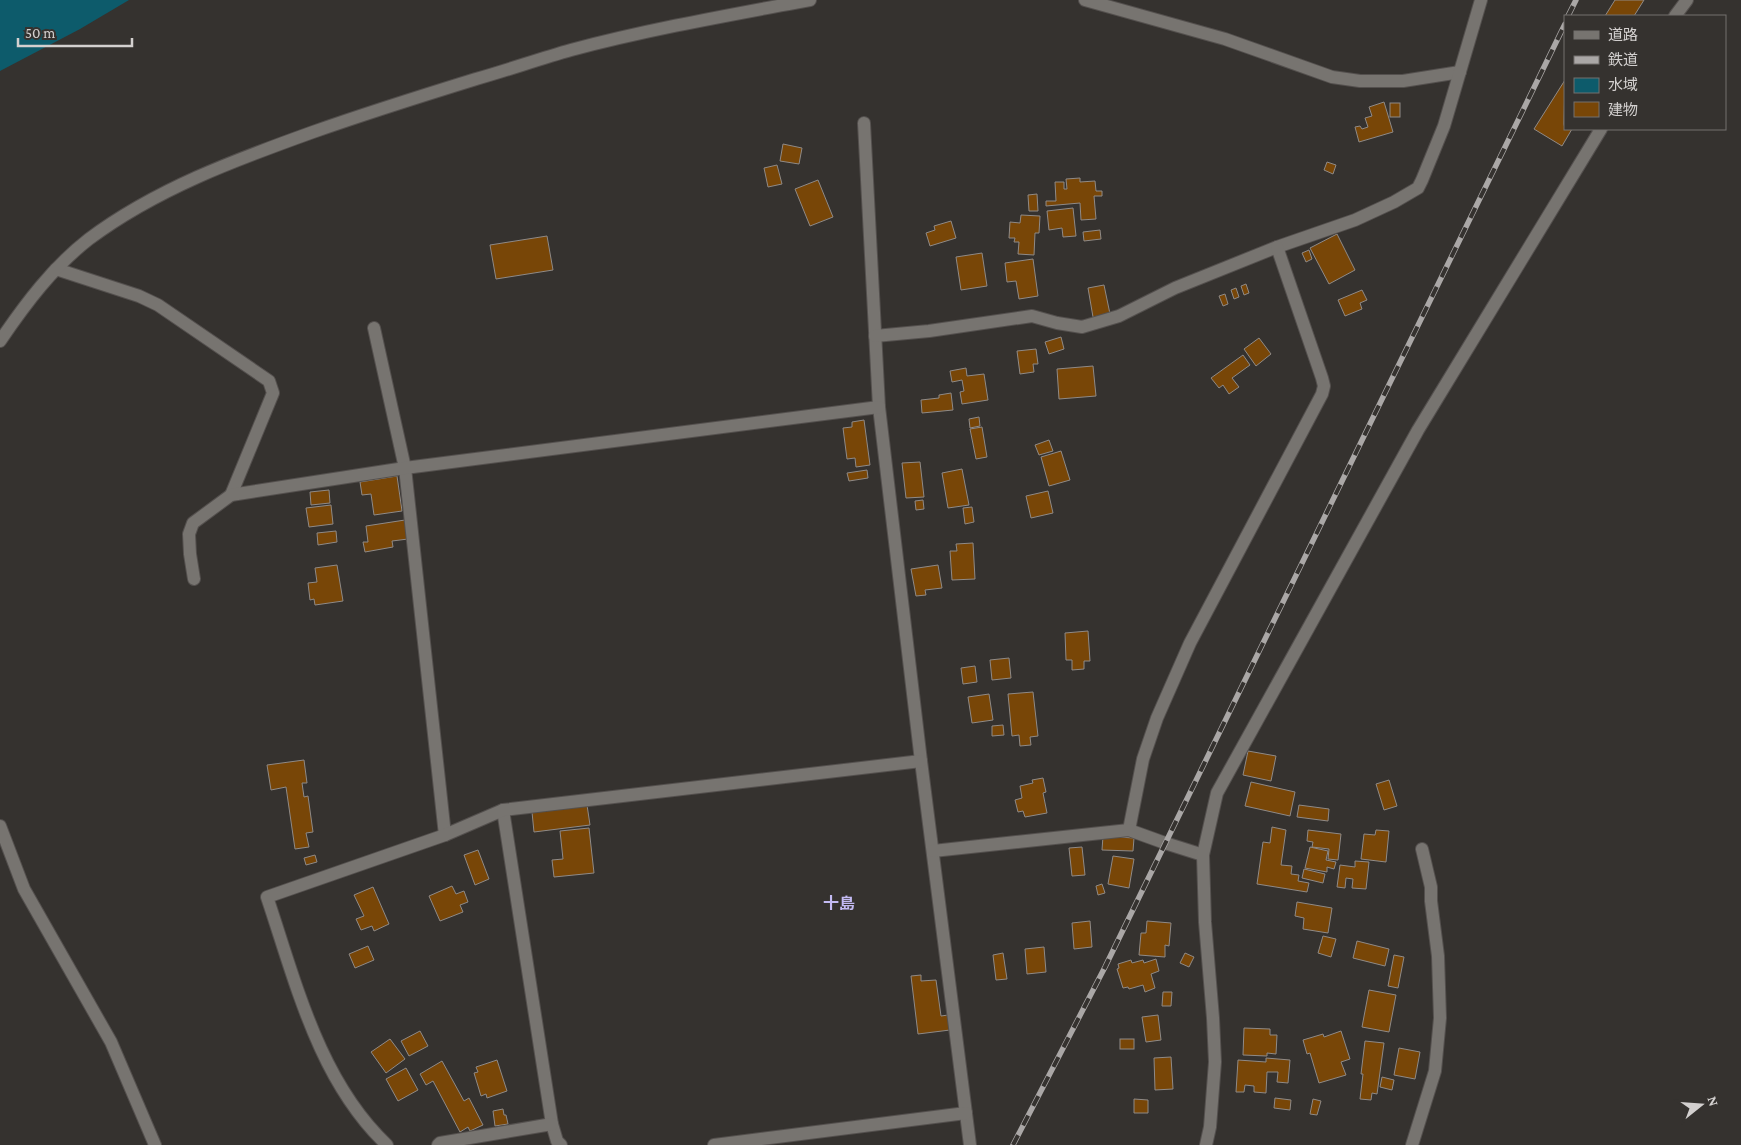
<svg xmlns="http://www.w3.org/2000/svg" width="1741" height="1145" font-family="'Crimson Pro','Noto Sans JP',serif">
<rect width="100%" height="100%" fill="#35322f"/>
<!-- water -->
<polygon fill="#0d5b6b" points="0,0 129,0 80,29 0,71"/>
<!-- building -->
<g fill="#784607" stroke="#8f8a87">
<polygon points="1615,0 1644,0 1634,16 1605,16"/>
<polygon points="1565,80 1564,124 1565,129 1572,129 1562,146 1534,129"/>
<polygon points="1384,102 1393,132 1359,142 1355,127 1360,126 1362,129 1368,127 1365,118 1372,116 1369,107"/>
<rect x="1390" y="103" width="10" height="14"/>
<polygon points="783,144 802,148 799,164 780,161"/>
<polygon points="1327,162 1336,165 1333,174 1324,170"/>
<polygon points="777,165 782,184 768,187 764,168"/>
<polygon points="1080,178 1080,182 1095,181 1096,191 1102,191 1102,196 1094,196 1096,219 1081,220 1080,203 1046,206 1046,201 1056,201 1055,182 1064,182 1064,189 1067,189 1066,179"/>
<polygon points="818,180 833,217 810,226 795,189"/>
<polygon points="1037,194 1038,211 1029,211 1028,195"/>
<polygon points="1073,208 1076,236 1063,237 1062,228 1049,230 1047,211"/>
<polygon points="1021,215 1040,216 1039,233 1035,233 1034,255 1018,254 1019,242 1014,242 1015,238 1009,238 1010,222 1020,223"/>
<polygon points="951,221 956,238 930,246 926,233 935,230 934,226"/>
<polygon points="1100,230 1101,239 1084,241 1083,232"/>
<polygon points="1337,234 1355,270 1329,284 1310,248"/>
<polygon points="547,236 553,270 496,279 490,245"/>
<polygon points="1309,250 1312,259 1306,262 1302,253"/>
<polygon points="982,253 987,286 961,290 956,257"/>
<polygon points="1033,259 1038,296 1019,299 1016,281 1007,282 1005,263"/>
<polygon points="1246,284 1249,293 1244,295 1241,286"/>
<polygon points="1104,285 1110,314 1093,317 1088,288"/>
<polygon points="1236,288 1239,297 1234,299 1231,290"/>
<polygon points="1362,290 1367,300 1360,303 1362,309 1345,316 1338,300"/>
<polygon points="1225,294 1228,304 1223,306 1219,296"/>
<polygon points="1061,337 1064,349 1049,354 1045,342"/>
<polygon points="1259,338 1271,354 1256,366 1244,349"/>
<polygon points="1036,349 1038,364 1033,364 1034,372 1020,374 1017,351"/>
<polygon points="1243,355 1250,365 1232,378 1239,387 1229,394 1223,385 1219,388 1211,378"/>
<polygon points="1093,366 1096,396 1059,399 1057,369"/>
<polygon points="966,368 967,376 984,374 988,400 962,404 960,392 964,391 962,380 952,382 950,371"/>
<polygon points="951,393 953,410 922,413 921,400 939,398 939,395"/>
<polygon points="979,417 980,426 970,428 969,419"/>
<polygon points="864,420 870,465 856,467 855,458 847,459 843,428 852,427 852,422"/>
<polygon points="982,427 987,457 976,459 970,429"/>
<polygon points="1049,440 1053,451 1039,455 1035,445"/>
<polygon points="1061,451 1070,480 1049,486 1041,457"/>
<polygon points="920,462 924,497 906,498 902,463"/>
<polygon points="962,469 969,505 948,508 942,473"/>
<polygon points="867,470 868,478 849,481 847,473"/>
<polygon points="397,476 402,511 374,515 371,494 362,495 360,482"/>
<polygon points="329,490 330,503 311,505 310,492"/>
<polygon points="1048,491 1053,513 1031,518 1026,496"/>
<polygon points="923,500 924,509 916,510 915,501"/>
<polygon points="331,505 333,524 309,527 306,508"/>
<polygon points="972,507 974,522 965,524 963,508"/>
<polygon points="405,520 408,539 392,541 393,547 365,552 363,542 368,542 366,526"/>
<polygon points="336,531 337,542 318,545 317,533"/>
<polygon points="973,543 975,579 952,580 950,551 957,551 956,544"/>
<polygon points="337,565 343,601 315,605 314,599 310,600 308,583 317,582 315,568"/>
<polygon points="938,565 942,588 925,590 926,595 916,596 911,569"/>
<polygon points="1088,631 1090,661 1084,661 1084,669 1072,670 1072,660 1066,660 1065,633"/>
<polygon points="1009,658 1011,678 992,680 990,660"/>
<polygon points="975,666 977,682 963,684 961,668"/>
<polygon points="1033,692 1038,736 1030,737 1031,745 1020,746 1019,735 1012,736 1008,694"/>
<polygon points="989,694 993,720 972,723 968,697"/>
<polygon points="1003,725 1004,735 992,736 992,726"/>
<polygon points="1248,751 1276,756 1271,781 1243,775"/>
<polygon points="304,760 307,783 302,783 304,797 308,796 313,832 306,833 309,847 295,849 286,787 271,790 267,765"/>
<polygon points="1043,778 1046,792 1043,793 1047,813 1025,817 1023,811 1018,812 1015,800 1022,798 1020,786 1033,783 1032,780"/>
<polygon points="1389,780 1397,806 1384,810 1376,784"/>
<polygon points="1251,782 1295,792 1290,816 1245,806"/>
<polygon points="587,805 590,825 534,832 532,812"/>
<polygon points="1299,805 1329,809 1328,821 1297,817"/>
<polygon points="1272,827 1286,830 1281,865 1292,866 1291,874 1299,875 1298,881 1309,883 1307,892 1257,884 1263,842 1270,843"/>
<polygon points="589,828 594,873 554,877 552,860 563,859 560,831"/>
<polygon points="1308,830 1341,834 1338,860 1328,859 1329,849 1312,847 1313,842 1307,841"/>
<polygon points="1376,830 1389,831 1386,862 1361,859 1364,834 1375,835"/>
<polygon points="1103,836 1134,838 1133,851 1102,850"/>
<polygon points="1082,847 1085,875 1072,876 1069,848"/>
<polygon points="1310,847 1328,851 1326,860 1336,862 1334,869 1327,867 1327,872 1305,868"/>
<polygon points="478,850 489,879 475,885 464,855"/>
<polygon points="315,855 317,862 306,865 304,858"/>
<polygon points="1113,856 1134,859 1129,888 1108,884"/>
<polygon points="1355,861 1369,862 1366,889 1352,888 1353,879 1346,878 1345,888 1337,887 1340,865 1355,867"/>
<polygon points="1304,869 1325,874 1323,883 1302,878"/>
<polygon points="1102,884 1105,893 1098,895 1096,886"/>
<polygon points="452,886 456,894 464,891 468,902 460,905 463,912 440,921 429,896"/>
<polygon points="373,887 389,924 374,931 372,926 361,930 356,919 364,916 354,895"/>
<polygon points="1297,902 1332,908 1328,933 1303,929 1304,918 1295,916"/>
<polygon points="1090,921 1092,947 1074,949 1072,923"/>
<polygon points="1147,921 1171,923 1169,946 1165,945 1165,957 1139,955 1141,933 1146,933"/>
<polygon points="1323,936 1336,939 1331,957 1318,953"/>
<polygon points="1357,941 1389,949 1385,966 1353,958"/>
<polygon points="368,946 374,960 355,968 349,954"/>
<polygon points="1044,947 1046,972 1027,974 1025,949"/>
<polygon points="1003,953 1007,979 996,980 993,955"/>
<polygon points="1185,953 1194,957 1189,967 1180,963"/>
<polygon points="1394,955 1404,957 1398,988 1388,986"/>
<polygon points="1156,959 1159,971 1151,974 1155,988 1145,992 1143,985 1129,989 1128,987 1123,988 1117,969 1119,968 1118,964 1131,960 1132,963 1143,960 1144,963"/>
<polygon points="921,975 921,981 936,980 941,1016 948,1015 950,1030 918,1034 911,976"/>
<polygon points="1369,990 1396,995 1389,1032 1362,1027"/>
<polygon points="1163,992 1172,992 1171,1006 1162,1006"/>
<polygon points="1158,1015 1161,1040 1146,1042 1142,1017"/>
<polygon points="1244,1028 1270,1029 1270,1035 1277,1035 1276,1054 1267,1053 1267,1056 1243,1055"/>
<polygon points="420,1031 428,1046 409,1056 401,1041"/>
<polygon points="1341,1031 1350,1059 1341,1062 1346,1075 1319,1083 1310,1053 1307,1054 1303,1040 1323,1034 1324,1037"/>
<polygon points="390,1039 405,1059 386,1073 371,1052"/>
<rect x="1120" y="1039" width="14" height="10"/>
<polygon points="1365,1041 1384,1043 1377,1094 1372,1093 1371,1100 1360,1099 1363,1074 1361,1074"/>
<polygon points="1399,1048 1420,1052 1415,1079 1394,1075"/>
<polygon points="1171,1057 1173,1089 1155,1090 1154,1058"/>
<polygon points="1266,1058 1290,1060 1288,1083 1277,1082 1278,1072 1267,1072 1266,1093 1254,1092 1254,1086 1245,1085 1244,1092 1236,1092 1238,1060 1266,1062"/>
<polygon points="497,1060 507,1091 487,1098 486,1094 481,1096 474,1073 478,1072 476,1067"/>
<polygon points="442,1061 464,1101 469,1098 483,1125 470,1131 468,1127 460,1132 433,1081 426,1085 420,1074"/>
<polygon points="406,1068 418,1090 398,1101 386,1079"/>
<polygon points="1382,1077 1394,1080 1392,1090 1380,1087"/>
<polygon points="1275,1098 1291,1100 1290,1110 1274,1108"/>
<polygon points="1134,1099 1148,1100 1148,1113 1134,1113"/>
<polygon points="1313,1099 1321,1101 1317,1115 1310,1114"/>
<polygon points="503,1109 504,1115 506,1115 508,1124 495,1126 493,1111"/>
</g>
<g fill="none" stroke-linecap="round" stroke-linejoin="round">
<!-- minor casing -->
<g stroke="#54504e" stroke-width="14">
<g id="minor">
<polyline points="1085,0 1225,39 1332,77 1360,81 1403,81 1460,72"/>
<polyline points="1675,16 1687,0"/>
<polyline points="864,123 879,407 921,761 970,1145"/>
<polyline points="56,269 139,296 158,305 269,381 273,393 231,495"/>
<polyline points="374,328 405,468 445,835"/>
<polyline points="875,336 929,331 1032,316 1057,323 1082,327 1119,316 1175,288 1277,247 1355,220 1394,202 1418,188 1422,180 1444,126 1481,0"/>
<path d="M0,341C26,303 53,267 89,239C156,189 235,160 313,132C367,113 421,96 476,79C508,70 539,59 571,50C650,29 730,15 810,0"/>
<polyline points="194,579 190,554 189,534 193,523 231,495 405,468 879,407"/>
<polyline points="503,810 552,1124 557,1141 561,1145"/>
<polyline points="0,826 24,889 111,1042 155,1145"/>
<polyline points="1129,830 1143,759 1157,718 1190,643 1322,394 1324,386 1322,378 1277,247"/>
<polyline points="933,851 1129,830 1165,843 1203,855"/>
<path d="M387,1145C319,1081 296,983 267,897L445,835L503,810L921,761"/>
<polyline points="438,1145 440,1143 552,1124"/>
<polyline points="714,1145 966,1113"/>
<polyline points="1206,1145 1210,1127 1215,1062 1213,1018 1205,922 1203,855 1217,793 1418,430 1601,129"/>
<polyline points="1412,1145 1435,1071 1440,1018 1438,956 1431,901 1431,887 1422,849"/>
</g>
</g>
<!-- minor -->
<use href="#minor" stroke="#777470" stroke-width="12"/>
<!-- rail casing -->
<g stroke="#aaa7a6" stroke-width="5.5">
<g id="rail">
<polyline points="1568,16 1576,0"/>
<polyline points="1013,1145 1105,967 1565,24"/>
</g>
</g>
<!-- rail -->
<use href="#rail" stroke="#35322f" stroke-width="4" stroke-dasharray="11" stroke-linecap="butt"/>
</g>
<g text-anchor="middle" dominant-baseline="central" stroke-width="4" stroke-linejoin="round" paint-order="stroke">
<!-- neighbourhood labels -->
<g font-size="16" font-weight="bold" fill="#c3baf3" stroke="#35322f">
<text x="839" y="903">十島</text>
</g>
</g>
<!-- legend -->
<rect x="1564" y="15" width="162" height="115" fill="#35322f" stroke="#74716f"/>
<rect x="1574" y="31" width="25" height="8" fill="#777470" stroke="#74716f"/>
<text x="1608" y="40" font-size="15" fill="#d3d0cf">道路</text>
<rect x="1574" y="56" width="25" height="8" fill="#aaa7a6" stroke="#74716f"/>
<text x="1608" y="65" font-size="15" fill="#d3d0cf">鉄道</text>
<rect x="1574" y="78" width="25" height="15" fill="#0d5b6b" stroke="#74716f"/>
<text x="1608" y="90" font-size="15" fill="#d3d0cf">水域</text>
<rect x="1574" y="102" width="25" height="15" fill="#784607" stroke="#74716f"/>
<text x="1608" y="115" font-size="15" fill="#d3d0cf">建物</text>
<!-- north arrow -->
<g transform="translate(1701 1105) rotate(73)" stroke="#35322f" stroke-width="4" paint-order="stroke">
<path d="M0-4L9 19L0 12L-9 19Z" fill="#d3d0cf"/>
<text y="-8" font-size="14" font-weight="bold" text-anchor="middle" fill="#d3d0cf">N</text>
</g>
<!-- scale -->
<path d="M18 38v8h114v-8" fill="none" stroke="#d3d0cf" stroke-width="2.5"/>
<text x="25" y="38" font-size="15" fill="#d3d0cf" stroke="#35322f" stroke-width="4" paint-order="stroke">50 m</text>
</svg>
